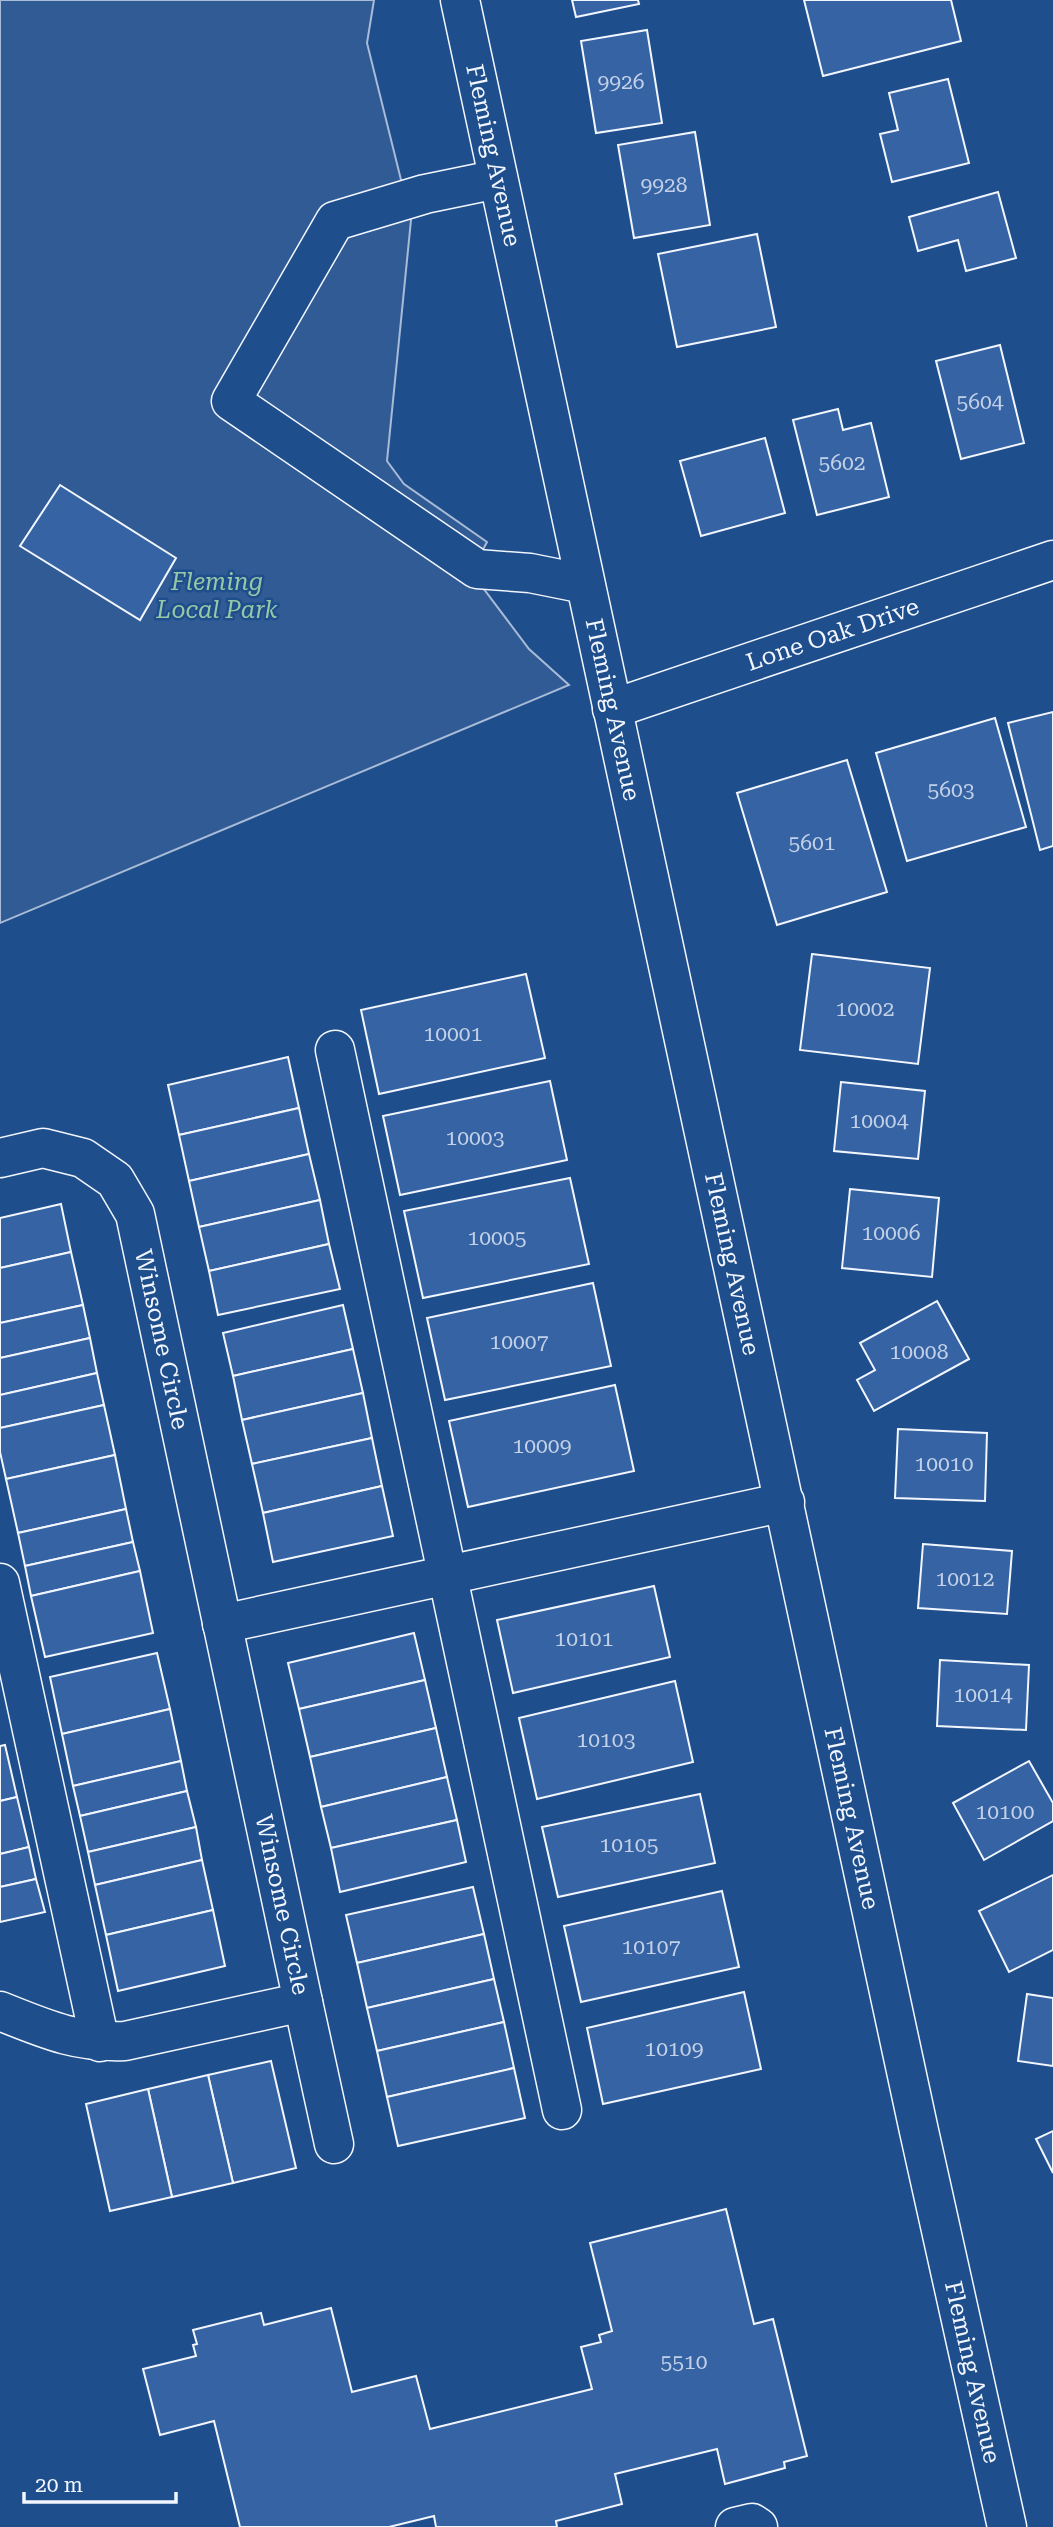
<svg xmlns="http://www.w3.org/2000/svg" width="1053" height="2527" font-family="'Roboto Serif',serif">
<rect width="100%" height="100%" fill="#1f4e8c"/>
<!-- built -->
<polygon fill="#305b95" stroke="#a8bbd7" stroke-width="2" points="0,0 374,0 367,43 411,220 387,461 404,484 487,542 471,572 529,649 569,685 0,923"/>
<!-- building -->
<g fill="#3563a3" stroke="#f2f6ff" stroke-width="2">
<polygon points="572,0 638,0 639,4 576,17"/>
<polygon points="804,0 951,0 961,41 823,76"/>
<polygon points="647,30 662,123 596,133 581,41"/>
<polygon points="948,79 969,163 892,182 880,134 898,130 889,93"/>
<polygon points="695,132 710,225 634,238 618,145"/>
<polygon points="998,192 1016,258 966,271 958,240 918,251 909,217"/>
<polygon points="757,234 776,327 677,347 658,254"/>
<polygon points="1000,345 1024,443 961,459 936,361"/>
<polygon points="838,409 843,430 871,423 889,497 817,515 793,420"/>
<polygon points="765,438 785,513 701,536 680,461"/>
<polygon points="60,485 176,558 140,620 20,546"/>
<polygon points="1053,712 1053,846 1040,850 1008,723"/>
<polygon points="995,718 1026,827 907,861 876,753"/>
<polygon points="847,760 887,892 777,925 737,793"/>
<polygon points="812,954 930,968 918,1064 800,1050"/>
<polygon points="526,974 545,1058 379,1094 361,1010"/>
<polygon points="288,1057 299,1108 179,1135 168,1085"/>
<polygon points="550,1081 567,1160 400,1195 383,1116"/>
<polygon points="841,1082 925,1091 918,1159 834,1151"/>
<polygon points="299,1108 309,1154 189,1181 179,1135"/>
<polygon points="309,1154 320,1200 199,1227 189,1181"/>
<polygon points="570,1178 589,1264 423,1298 404,1211"/>
<polygon points="850,1189 939,1198 932,1277 842,1268"/>
<polygon points="320,1200 329,1244 209,1271 199,1227"/>
<polygon points="61,1204 71,1252 0,1268 0,1218"/>
<polygon points="329,1244 340,1289 218,1315 209,1271"/>
<polygon points="71,1252 83,1305 0,1323 0,1268"/>
<polygon points="593,1283 611,1366 445,1400 427,1318"/>
<polygon points="937,1301 969,1359 874,1411 857,1380 875,1370 860,1343"/>
<polygon points="83,1305 90,1338 0,1358 0,1323"/>
<polygon points="343,1305 353,1349 233,1376 223,1333"/>
<polygon points="90,1338 97,1373 0,1395 0,1358"/>
<polygon points="353,1349 363,1393 242,1420 233,1376"/>
<polygon points="97,1373 104,1405 0,1428 0,1395"/>
<polygon points="615,1385 634,1471 468,1507 449,1421"/>
<polygon points="363,1393 372,1438 252,1464 242,1420"/>
<polygon points="104,1405 115,1455 6,1479 0,1452 0,1428"/>
<polygon points="898,1429 987,1433 985,1501 895,1498"/>
<polygon points="372,1438 382,1486 263,1513 252,1464"/>
<polygon points="115,1455 126,1509 18,1533 6,1479"/>
<polygon points="382,1486 393,1536 273,1562 263,1513"/>
<polygon points="126,1509 133,1542 25,1566 18,1533"/>
<polygon points="133,1542 140,1571 31,1596 25,1566"/>
<polygon points="923,1544 1012,1551 1007,1614 918,1608"/>
<polygon points="140,1571 153,1633 45,1657 31,1596"/>
<polygon points="654,1586 670,1657 513,1693 497,1620"/>
<polygon points="414,1633 425,1680 299,1709 288,1663"/>
<polygon points="157,1653 170,1709 62,1734 50,1677"/>
<polygon points="940,1660 1029,1665 1026,1730 937,1726"/>
<polygon points="425,1680 436,1728 310,1757 299,1709"/>
<polygon points="675,1681 693,1762 537,1799 519,1718"/>
<polygon points="170,1709 181,1761 73,1786 62,1734"/>
<polygon points="436,1728 447,1777 321,1807 310,1757"/>
<polygon points="5,1745 17,1797 0,1801 0,1746"/>
<polygon points="181,1761 187,1791 80,1816 73,1786"/>
<polygon points="1029,1761 1053,1803 1053,1821 984,1860 953,1803"/>
<polygon points="447,1777 457,1820 331,1848 321,1807"/>
<polygon points="187,1791 196,1827 88,1852 80,1816"/>
<polygon points="700,1794 715,1863 558,1897 542,1827"/>
<polygon points="17,1797 29,1847 0,1854 0,1801"/>
<polygon points="457,1820 466,1862 340,1892 331,1848"/>
<polygon points="196,1827 202,1860 95,1885 88,1852"/>
<polygon points="29,1847 36,1879 0,1887 0,1854"/>
<polygon points="202,1860 213,1910 106,1935 95,1885"/>
<polygon points="1053,1875 1053,1950 1009,1972 979,1911"/>
<polygon points="36,1879 45,1912 0,1922 0,1887"/>
<polygon points="473,1887 484,1934 357,1963 346,1915"/>
<polygon points="722,1891 739,1967 581,2002 564,1926"/>
<polygon points="213,1910 225,1966 118,1991 106,1935"/>
<polygon points="484,1934 494,1979 367,2008 357,1963"/>
<polygon points="494,1979 504,2022 377,2051 367,2008"/>
<polygon points="744,1992 761,2069 603,2104 587,2028"/>
<polygon points="1027,1994 1053,1998 1053,2066 1018,2061"/>
<polygon points="504,2022 514,2068 387,2097 377,2051"/>
<polygon points="271,2061 296,2168 233,2183 208,2075"/>
<polygon points="514,2068 525,2118 398,2146 387,2097"/>
<polygon points="208,2075 233,2183 172,2197 148,2089"/>
<polygon points="148,2089 172,2197 110,2211 86,2104"/>
<polygon points="1053,2131 1053,2173 1036,2139"/>
<polygon points="726,2209 754,2324 773,2319 807,2456 784,2462 785,2468 725,2484 717,2449 615,2474 622,2504 556,2521 557,2527 436,2527 434,2516 389,2527 240,2527 214,2421 160,2435 143,2369 196,2356 193,2345 197,2344 193,2330 261,2313 264,2325 331,2308 352,2392 416,2376 430,2429 592,2389 581,2347 601,2342 599,2335 612,2331 590,2243"/>
</g>
<g fill="none" stroke-linecap="round" stroke-linejoin="round">
<!-- minor casing -->
<g stroke="#f2f6ff" stroke-width="41">
<g id="minor">
<path id="s1" d="M460,0L919,2131L1007,2527"/>
<polyline points="498,179 425,194 335,221 231,401 477,569 530,573 585,584"/>
<path id="s2" d="M612,709L1053,560"/>
<polyline points="335,1050 562,2110"/>
<path id="s3" d="M0,1158L43,1148L83,1158L115,1180L135,1214L303,2002L125,2041C76,2043 45,2029 0,2011"/>
<polyline points="0,1583 100,2042"/>
<polyline points="222,1624 785,1502"/>
<polyline points="303,2002 334,2144"/>
<polyline points="735,2527 752,2523 758,2527"/>
</g>
</g>
<!-- minor -->
<use href="#minor" stroke="#1f4e8c" stroke-width="38"/>
</g>
<g text-anchor="middle" dominant-baseline="central" stroke-width="5" stroke-linejoin="round" paint-order="stroke">
<!-- number labels -->
<g font-size="21" fill="#c3d1e8">
<text x="621" y="82">9926</text>
<text x="664" y="185">9928</text>
<text x="980" y="402">5604</text>
<text x="842" y="463">5602</text>
<text x="951" y="790">5603</text>
<text x="812" y="843">5601</text>
<text x="865" y="1009">10002</text>
<text x="453" y="1034">10001</text>
<text x="879" y="1121">10004</text>
<text x="475" y="1138">10003</text>
<text x="891" y="1233">10006</text>
<text x="497" y="1238">10005</text>
<text x="519" y="1342">10007</text>
<text x="919" y="1352">10008</text>
<text x="542" y="1446">10009</text>
<text x="944" y="1464">10010</text>
<text x="965" y="1579">10012</text>
<text x="584" y="1639">10101</text>
<text x="983" y="1695">10014</text>
<text x="606" y="1740">10103</text>
<text x="1005" y="1812">10100</text>
<text x="629" y="1845">10105</text>
<text x="651" y="1947">10107</text>
<text x="674" y="2049">10109</text>
<text x="684" y="2362">5510</text>
</g>
<!-- street labels -->
<g font-size="24" fill="#f2f6ff" stroke="#1f4e8c">
<text stroke="none"><textPath href="#s1" startOffset="159">Fleming Avenue</textPath></text>
<text stroke="none"><textPath href="#s2" startOffset="233">Lone Oak Drive</textPath></text>
<text stroke="none"><textPath href="#s1" startOffset="726">Fleming Avenue</textPath></text>
<text stroke="none"><textPath href="#s1" startOffset="1293">Fleming Avenue</textPath></text>
<text stroke="none"><textPath href="#s3" startOffset="292">Winsome Circle</textPath></text>
<text stroke="none"><textPath href="#s1" startOffset="1860">Fleming Avenue</textPath></text>
<text stroke="none"><textPath href="#s3" startOffset="870">Winsome Circle</textPath></text>
<text stroke="none"><textPath href="#s1" startOffset="2427">Fleming Avenue</textPath></text>
</g>
<!-- park labels -->
<g font-size="24" font-style="italic" fill="#97c8a6" stroke="#1f4e8c">
<text x="217" y="582">Fleming<tspan x="217" dy="28">Local Park</tspan></text>
</g>
</g>
<!-- scale -->
<path d="M24 2492v10h152v-10" fill="none" stroke="#f2f6ff" stroke-width="3.5"/>
<text x="35" y="2492" font-size="21" fill="#f2f6ff" stroke="#1f4e8c" stroke-width="5" paint-order="stroke">20 m</text>
</svg>
